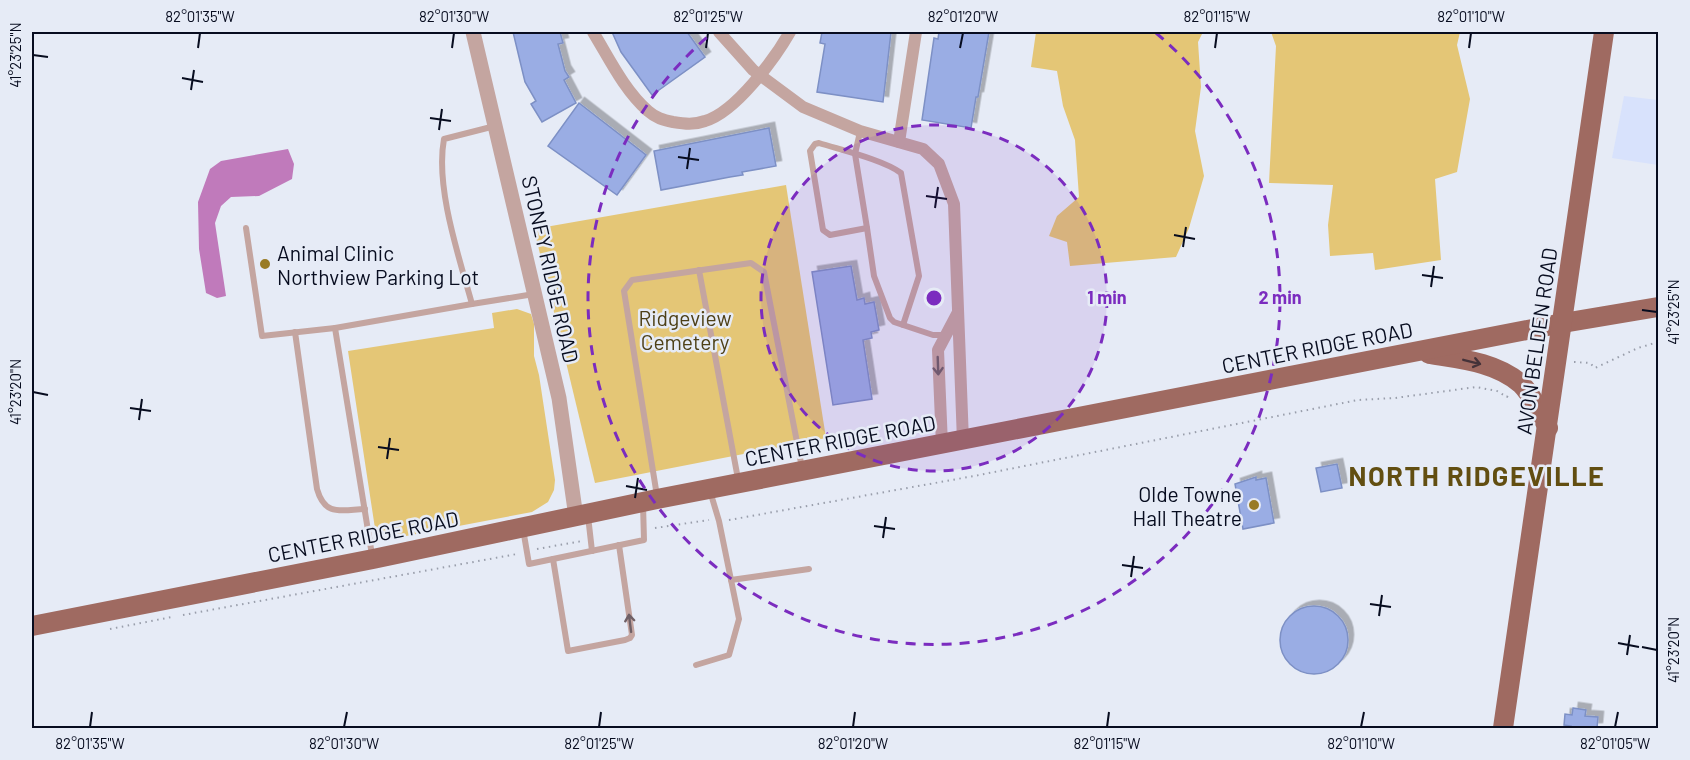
<svg xmlns="http://www.w3.org/2000/svg" width="1690" height="760" font-family="Barlow,sans-serif">
<defs>
<filter id="shadow"><feDropShadow dx="5.5" dy="-5.5" stdDeviation="0" flood-color="#0004"/></filter>
</defs>
<rect width="100%" height="100%" fill="#e6ebf6"/>
<!-- built -->
<polygon fill="#d8e2fc" points="1624,96 1658,100 1658,165 1612,158"/>
<!-- green -->
<g fill="#e4c676">
<polygon points="1036,32 1203,32 1198,42 1201,87 1195,131 1204,176 1189,228 1176,257 1070,266 1067,242 1049,236 1057,216 1079,197 1075,140 1063,106 1057,71 1031,67"/>
<polygon points="1271,32 1460,32 1457,45 1470,99 1457,172 1435,179 1441,260 1375,270 1373,253 1330,256 1328,225 1333,185 1269,183 1276,46"/>
<polygon points="786,185 826,438 595,483 534,229"/>
<polygon points="517,309 531,314 534,324 534,356 539,375 555,480 554,490 548,502 532,512 385,540 376,535 348,351 494,328 492,313"/>
</g>
<!-- water -->
<polygon fill="#c07abb" points="288,149 294,164 292,179 259,196 231,197 221,206 215,223 226,296 217,298 206,293 199,249 198,202 210,169 221,161"/>
<!-- building -->
<g fill="#9aade4" stroke="#7d90c5" stroke-width="1.5" filter="url(#shadow)">
<polygon points="513,32 560,32 563,43 558,44 565,71 569,77 564,80 576,103 542,122 531,104 536,101 525,82"/>
<polygon points="612,32 687,32 705,57 652,95 621,52"/>
<polygon points="822,32 891,32 883,102 817,92 825,44 820,43"/>
<polygon points="939,32 989,32 978,97 976,97 971,128 922,120 934,38 938,39"/>
<polygon points="579,103 646,155 617,195 548,146"/>
<polygon points="769,128 776,166 742,172 743,175 730,177 661,190 654,151"/>
<polygon points="851,266 857,300 864,298 865,304 874,302 879,330 871,332 872,338 863,340 872,399 833,405 812,272"/>
<polygon points="1337,464 1342,488 1321,492 1316,468"/>
<polygon points="1256,477 1256,480 1266,478 1274,523 1243,529 1235,484"/>
<circle cx="1314" cy="640" r="34"/>
<polygon points="1573,708 1586,710 1585,716 1598,717 1597,728 1570,729 1571,726 1564,725 1565,714 1572,715"/>
</g>
<g fill="none" stroke-linecap="round" stroke-linejoin="round">
<!-- path -->
<g stroke="#999eab" stroke-width="2" stroke-dasharray="1.5 4.5" stroke-linecap="butt">
<polyline points="1574,362 1590,363 1595,368 1638,348 1658,342"/>
<polyline points="1530,369 1538,361"/>
<polyline points="729,520 974,476 1358,400 1395,398 1476,387 1497,391 1507,397 1509,394"/>
<polyline points="655,528 709,520"/>
<polyline points="537,549 582,541"/>
<polyline points="183,615 517,554"/>
<polyline points="110,629 172,617"/>
</g>
<!-- service -->
<g stroke="#c4a5a0" stroke-width="6">
<path d="M495,126L444,139C435,187 459,257 472,304L534,294"/>
<polyline points="860,132 855,154 867,228 874,276 890,318 894,322 933,335 946,335"/>
<polyline points="246,228 262,336 335,328"/>
<path d="M867,228L830,235L823,230L810,151L815,144L819,143C841,150 884,160 901,173L919,276L903,325"/>
<polyline points="699,270 738,479"/>
<path d="M295,332L317,489C325,517 341,510 365,509"/>
<polyline points="657,496 624,291 632,280 751,263 764,272 802,468"/>
<polyline points="588,516 592,551"/>
<polyline points="523,529 529,564 644,540 643,504"/>
<polyline points="372,555 335,328 472,304"/>
<polyline points="553,559 568,651 625,640 630,638 632,635 619,545"/>
<polyline points="731,580 809,569"/>
<polyline points="696,665 729,655 739,619 719,521 710,491"/>
</g>
<!-- minor -->
<g stroke="#c4a5a0" stroke-width="12">
<path d="M593,32C609,58 624,90 648,111C656,118 663,120 673,122C685,124 694,125 705,121C736,112 775,58 790,32"/>
<polyline points="719,32 753,70 803,107 860,131 923,149 939,164 954,204 963,441"/>
<polyline points="899,142 916,32"/>
<polyline points="942,445 938,350 957,314"/>
</g>
<!-- tertiary -->
<polyline stroke="#c4a5a0" stroke-width="15" points="473,32 559,398 576,517"/>
<!-- primary -->
<g stroke="#9f6a61" stroke-width="20">
<path d="M1429,354C1460,359 1496,362 1521,384C1533,396 1540,413 1548,428"/>
<polyline points="32,626 373,559 657,499 1563,323 1658,307"/>
<polyline points="1503,728 1604,32"/>
</g>
</g>
<!-- one-way arrows -->
<defs><path id="oneway-shaft" d="M-6 0H5M1.5-3L5.5 0L1.5 3" fill="none" stroke-width="1.6" stroke-linecap="round" stroke-linejoin="round" transform="scale(1.5)"/></defs>
<use stroke="#443239" href="#oneway-shaft" transform="translate(1472 362) rotate(14)"/>
<g stroke="#6f6066">
<use href="#oneway-shaft" transform="translate(938 366) rotate(88)"/>
<use href="#oneway-shaft" transform="translate(630 623) rotate(-97)"/>
</g>
<!-- ticks -->
<path fill="none" stroke="#070c1f" stroke-width="2" d="M198,48L200,33M452,48L454,33M706,48L708,33M960,48L963,33M1215,48L1217,33M1469,48L1471,33M33,55L48,57M182,78L203,82M191,90L194,70M430,118L451,121M439,130L442,109M678,157L699,160M687,169L690,148M926,196L947,199M935,208L938,187M1174,235L1195,239M1183,247L1186,227M1422,275L1443,278M1431,287L1434,266M1642,310L1657,312M33,392L48,395M130,408L151,411M139,420L142,399M378,447L399,450M387,459L390,438M626,486L647,490M635,498L638,478M874,526L895,529M883,538L886,517M1122,565L1143,568M1131,577L1134,556M1370,604L1391,607M1379,616L1382,595M1618,643L1639,647M1642,647L1657,650M1627,655L1630,635M90,727L92,712M344,727L347,712M599,727L601,712M853,727L855,712M1107,727L1109,712M1361,727L1364,712M1615,727L1618,712"/>
<!-- distance rings -->
<circle cx="934" cy="298" r="173" fill="#7b2cbf" fill-opacity=".12"/>
<g fill="none" stroke="#7b2cbf" stroke-width="3" stroke-dasharray="10 8">
<circle cx="934" cy="298" r="173"/>
<path d="M1156 33A346 346 0 1 1 712 33"/>
</g>
<!-- markers -->
<g fill="#997b24" stroke="#e6ebf6" stroke-width="2">
<circle cx="265" cy="264" r="6"/>
<circle cx="1254" cy="505" r="6"/>
</g>
<g text-anchor="middle" dominant-baseline="central" stroke-width="5" stroke-linejoin="round" paint-order="stroke">
<!-- poi labels -->
<g font-size="21" fill="#070c1f" stroke="#e6ebf6" text-anchor="start">
<text x="277" y="252">Animal Clinic<tspan x="277" dy="24">Northview Parking Lot</tspan></text>
<text x="1242" y="493" text-anchor="end">Olde Towne<tspan x="1242" dy="24">Hall Theatre</tspan></text>
</g>
<!-- street labels -->
<g font-size="21" fill="#070c1f" stroke="#e6ebf6">
<text transform="translate(551 269) rotate(77)">STONEY RIDGE ROAD</text>
<text transform="translate(1536 341) rotate(-82)">AVON BELDEN ROAD</text>
<text transform="translate(1317 347) rotate(-11)">CENTER RIDGE ROAD</text>
<text transform="translate(840 440) rotate(-11)">CENTER RIDGE ROAD</text>
<text transform="translate(363 536) rotate(-11)">CENTER RIDGE ROAD</text>
</g>
<!-- park labels -->
<g font-size="21" fill="#4e4017" stroke="#e6ebf6">
<text x="685" y="317">Ridgeview<tspan x="685" dy="24">Cemetery</tspan></text>
</g>
<!-- district labels -->
<g font-size="27" font-weight="bold" letter-spacing="1.5" fill="#624e11" stroke="#e6ebf6">
<text x="1477" y="475">NORTH RIDGEVILLE</text>
</g>
</g>
<circle cx="934" cy="298" r="9" fill="#7b2cbf" stroke="#e6ebf6" stroke-width="3"/>
<g font-size="18" text-anchor="middle" font-weight="bold" fill="#7b2cbf" stroke="#e6ebf6" stroke-width="5" stroke-linejoin="round" paint-order="stroke">
<text x="1107" y="304">1 min</text>
<text x="1280" y="304">2 min</text>
</g>
<!-- border -->
<rect width="1690" height="760" fill="none" stroke="#e6ebf6" stroke-width="66"/>
<rect x="33" y="33" width="1624" height="694" fill="none" stroke="#070c1f" stroke-width="2"/>
<g font-size="15" text-anchor="middle" fill="#070c1f">
<text x="200" y="22">82°01'35"W</text>
<text x="454" y="22">82°01'30"W</text>
<text x="708" y="22">82°01'25"W</text>
<text x="963" y="22">82°01'20"W</text>
<text x="1217" y="22">82°01'15"W</text>
<text x="1471" y="22">82°01'10"W</text>
<text transform="translate(16 55) rotate(-90)" y="5">41°23'25"N</text>
<text transform="translate(1674 312) rotate(-90)" y="5">41°23'25"N</text>
<text transform="translate(16 392) rotate(-90)" y="5">41°23'20"N</text>
<text transform="translate(1674 650) rotate(-90)" y="5">41°23'20"N</text>
<text x="90" y="749">82°01'35"W</text>
<text x="344" y="749">82°01'30"W</text>
<text x="599" y="749">82°01'25"W</text>
<text x="853" y="749">82°01'20"W</text>
<text x="1107" y="749">82°01'15"W</text>
<text x="1361" y="749">82°01'10"W</text>
<text x="1615" y="749">82°01'05"W</text>
</g>
</svg>
